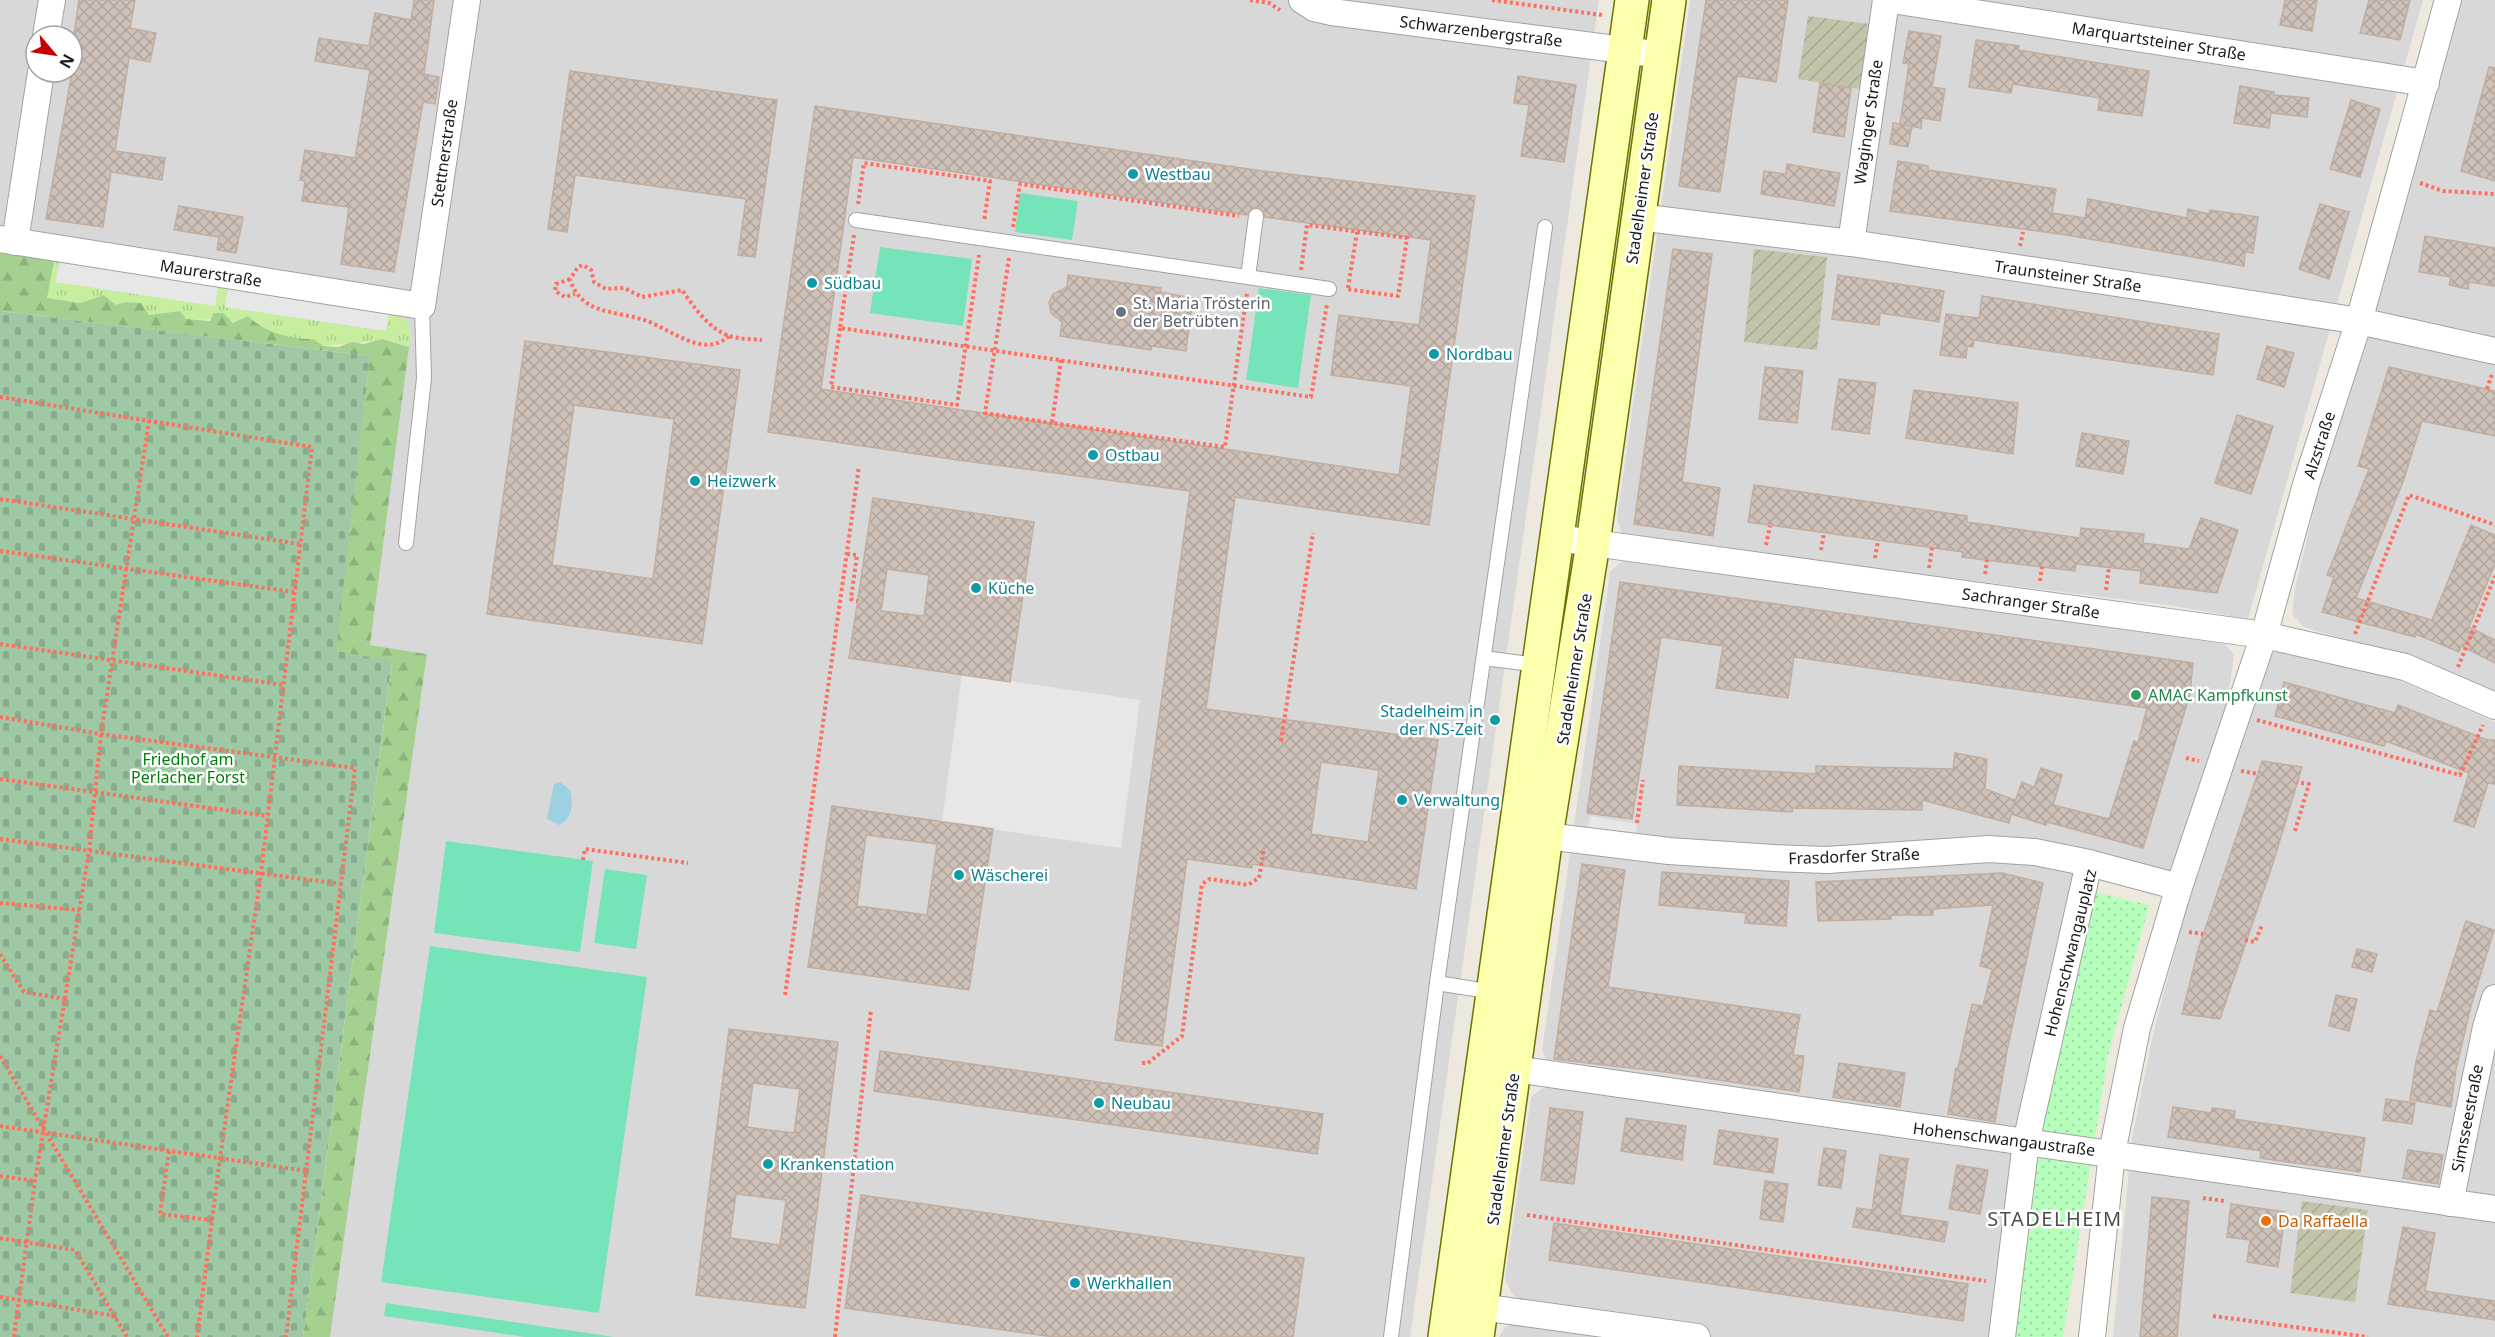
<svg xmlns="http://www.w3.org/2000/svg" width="2495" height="1337" font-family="'Noto Sans',sans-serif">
<defs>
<pattern id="construction-furrows" width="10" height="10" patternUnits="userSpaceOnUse" patternTransform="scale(1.5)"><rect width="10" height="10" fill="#c3c3aa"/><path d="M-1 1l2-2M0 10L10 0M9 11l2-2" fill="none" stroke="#a7a792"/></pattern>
<pattern id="grass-tufts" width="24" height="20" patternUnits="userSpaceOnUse" patternTransform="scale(1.5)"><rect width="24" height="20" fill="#c7ee9f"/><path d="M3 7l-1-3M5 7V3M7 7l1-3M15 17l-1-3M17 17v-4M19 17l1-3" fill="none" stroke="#ac8"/></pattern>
<pattern id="forest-firs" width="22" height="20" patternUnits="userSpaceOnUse" patternTransform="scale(1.5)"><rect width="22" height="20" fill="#a4d190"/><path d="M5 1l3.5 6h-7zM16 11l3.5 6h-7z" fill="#8db37c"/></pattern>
<pattern id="cemetery-stones" width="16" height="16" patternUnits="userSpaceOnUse" patternTransform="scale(1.5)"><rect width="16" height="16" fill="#9ec9a4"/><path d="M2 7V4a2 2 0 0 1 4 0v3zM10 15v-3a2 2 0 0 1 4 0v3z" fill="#88ac8d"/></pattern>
<pattern id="park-dots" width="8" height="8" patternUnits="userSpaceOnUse" patternTransform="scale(1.5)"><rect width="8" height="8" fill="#b6febb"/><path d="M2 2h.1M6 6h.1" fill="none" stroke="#9cd9a0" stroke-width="1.8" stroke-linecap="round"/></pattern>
<pattern id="building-cross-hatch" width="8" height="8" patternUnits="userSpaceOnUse" patternTransform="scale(1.5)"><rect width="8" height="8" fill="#cec1b8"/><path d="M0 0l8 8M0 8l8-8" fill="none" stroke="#b0a59e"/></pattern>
</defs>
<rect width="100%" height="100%" fill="#eee9df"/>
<!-- residential -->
<g fill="#d9d8d8" fill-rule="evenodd">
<path d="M0,0H1599L1410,1337H330L427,654L370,645L410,328L389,312L386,331L56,282L59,262L0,253ZM36,36H72V72H36Z"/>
<polygon points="1690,0 2423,0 2248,619 2174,606 1723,549 1625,543 1617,519"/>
<polygon points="2448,0 2495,0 2495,696 2409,658 2304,627 2292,614 2295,589 2359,321"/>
<polygon points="1631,559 2225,644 2234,655 2219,767 2179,887 2089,863 2002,1337 1499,1337 1505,1327 1520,1322 1528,1306 1512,1294 1505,1279 1531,1097 1552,1081 1553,1064 1546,1059 1542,1051 1610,572 1619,563"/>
<polygon points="2284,651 2396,679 2495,722 2495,1337 2113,1337 2132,1138 2154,1030 2183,920 2264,664 2273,653"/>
</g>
<!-- construction -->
<g fill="url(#construction-furrows)">
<polygon points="1808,16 1870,24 1859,89 1798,79"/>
<polygon points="1754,249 1827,257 1817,350 1744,342"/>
<polygon points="2302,1201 2368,1210 2355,1302 2290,1293"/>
</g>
<!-- grass -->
<path fill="url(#grass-tufts)" d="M54,261L59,262L56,282L215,305L218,286L228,288L225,307L386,331L389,312L407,320L410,328L409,347L387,340L323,346L290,339L253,323H233L231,320C215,319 202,320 186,319L180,311L149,315L144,308L116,305L104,295L80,303L46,298Z"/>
<!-- forest -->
<path fill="url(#forest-firs)" d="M0,253L54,261L47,298L80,303L104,295L116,305L126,302L141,303L149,315L180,311L186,319L210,321L214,313H223L233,323L248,316C264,332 291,340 314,339L323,346L338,347L352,342L364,344L382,339L409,347L370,645L427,654L330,1337H303L392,662L335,651L370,356L0,311Z"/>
<!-- cemetery -->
<polygon fill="url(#cemetery-stones)" points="0,311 370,356 336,651 392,661 303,1337 0,1337"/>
<!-- park -->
<polygon fill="url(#park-dots)" points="2094,892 2149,905 2108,1056 2063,1337 2015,1337 2038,1161 2054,1065"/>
<!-- pitch -->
<g fill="#75e5b9">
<polygon points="1020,193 1078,201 1072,240 1015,232"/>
<polygon points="880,247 972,259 963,326 870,313"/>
<polygon points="1259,288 1311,295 1298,388 1246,380"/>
<polygon points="446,841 593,861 580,952 434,933"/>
<polygon points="605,869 647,875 636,949 594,943"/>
<polygon points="430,946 647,977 599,1313 381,1282"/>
<polygon points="386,1303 614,1337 525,1337 384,1316"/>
</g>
<!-- parking -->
<g fill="#e7e7e7">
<polygon points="59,262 218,286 215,306 56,282"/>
<polygon points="1643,273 1650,274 1619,501 1612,500"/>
<polygon points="228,288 389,312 386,331 225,307"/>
<polygon points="1600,587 1608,588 1596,668 1589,667"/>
<polygon points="962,674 1140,700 1121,848 942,822"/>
<polygon points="1590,816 1637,824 1635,841 1587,834"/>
</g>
<!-- water -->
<path fill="#9bd1e0" d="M560,782L570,790C573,804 573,818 559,825L547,819L554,784Z"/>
<!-- building -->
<g fill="url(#building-cross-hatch)" stroke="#c1aea0" stroke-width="1.5" fill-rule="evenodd">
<polygon points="79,0 135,0 130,28 156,33 150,62 129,58 115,151 165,158 162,180 111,172 103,227 46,219 72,72 72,48"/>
<polygon points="414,0 434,0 424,74 439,77 435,104 423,102 394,272 341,264 349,207 302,201 305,181 300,180 305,150 355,158 370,70 315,61 319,38 369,46 375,13 411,20"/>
<polygon points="1706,0 1788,0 1776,82 1737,76 1720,192 1679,186"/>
<polygon points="2285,0 2317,0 2312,31 2280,25"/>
<polygon points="2369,0 2410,0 2400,40 2360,33"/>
<polygon points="1909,31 1941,36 1932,87 1945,89 1940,121 1922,118 1921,128 1900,124 1909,64 1903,63"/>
<polygon points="1976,40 2019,46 2018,50 2149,71 2142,116 2098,110 2100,98 2013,84 2011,93 1969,87"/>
<polygon points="2489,67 2495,68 2495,181 2461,171"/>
<polygon points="570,71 777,100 755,257 738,255 746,199 575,175 567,232 548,229"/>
<polygon points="1518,76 1576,85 1564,162 1521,156 1529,105 1514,103"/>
<polygon points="1820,83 1851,88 1844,137 1813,132"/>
<polygon points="2240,86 2274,92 2274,95 2309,98 2307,117 2271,113 2269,128 2234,123"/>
<polygon points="2351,100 2380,109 2360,177 2330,169"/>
<path d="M815,106L1263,171L1475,196L1429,525L1235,497L1206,709L1438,740L1416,889L1252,864V868L1187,859L1162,1046L1115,1040L1190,491L958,460L768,432ZM853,157L1247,215L1252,208L1258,207L1264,212L1265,217L1431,240L1419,325L1339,315L1331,375L1411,386L1399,475L821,389ZM1321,762L1379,770L1368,842L1311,834Z"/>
<polygon points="1893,123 1912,126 1908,147 1890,144"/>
<polygon points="1898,161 1928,166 1928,170 2056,189 2052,213 2085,218 2088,199 2187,218 2188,209 2209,214 2210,210 2258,217 2253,253 2245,252 2244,266 2067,235 1890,211"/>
<polygon points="1787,164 1840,173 1834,206 1761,194 1764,171 1786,174"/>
<polygon points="2320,204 2349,212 2329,279 2299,269"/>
<polygon points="179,206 243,217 236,253 217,250 219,237 174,230"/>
<polygon points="2425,236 2495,248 2495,286 2469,282 2468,289 2449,285 2451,277 2419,272"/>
<polygon points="1673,249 1712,254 1682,482 1720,488 1713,536 1634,524"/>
<polygon points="1068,275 1161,288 1160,292 1193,298 1186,351 1152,346 1151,350 1060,336 1062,322 1051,313 1049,302 1053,294 1067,287"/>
<polygon points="1838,275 1944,291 1939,322 1880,313 1879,325 1832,319"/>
<polygon points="1982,296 2219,334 2213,375 1974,340 1973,347 1967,346 1966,358 1940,355 1946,314 1979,318"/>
<path d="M525,341L740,370L702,644L487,614ZM574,405L674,419L653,579L552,565Z"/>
<polygon points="2267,346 2294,353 2284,387 2257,379"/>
<polygon points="1765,367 1803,371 1797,423 1759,419"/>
<polygon points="2389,367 2495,391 2495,436 2422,421 2404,479 2356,598 2432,620 2471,525 2495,535 2495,564 2469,627 2495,640 2495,663 2461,646 2459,652 2416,634 2415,637 2322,612 2334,577 2327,575 2369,469 2358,466"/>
<polygon points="1839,379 1876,383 1869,434 1832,429"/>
<polygon points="1914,390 2018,403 2013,454 1906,438"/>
<polygon points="2237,415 2273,426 2251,494 2215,483"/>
<polygon points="2082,433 2129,441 2123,474 2076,466"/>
<polygon points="1754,485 1967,516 1967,522 2080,538 2081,528 2144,534 2143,543 2189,549 2201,518 2238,530 2217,593 2140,583 2141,571 2076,564 2075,571 1962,557 1963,552 1748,522"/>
<path d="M873,498L1034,522L1010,682L849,658ZM887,569L929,575L924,616L881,611Z"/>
<polygon points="1620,582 2193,663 2190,694 2143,848 2047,822 2046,825 2011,814 2009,823 1922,800 1922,810 1793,808 1792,812 1677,805 1679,766 1816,774 1816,766 1953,769 1955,753 1987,759 1985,789 2015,800 2013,807 2022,782 2034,787 2041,768 2062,775 2053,805 2109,819 2134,741 2138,743 2147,708 1794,657 1788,698 1716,688 1723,646 1661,637 1632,819 1587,813"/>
<polygon points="2284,682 2395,713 2398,705 2487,740 2495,740 2495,784 2488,783 2474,827 2454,821 2469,773 2386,741 2384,746 2275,716"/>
<polygon points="2262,761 2302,767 2273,863 2220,1019 2182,1014 2198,950"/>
<path d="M832,806L993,829L969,990L808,967ZM866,835L937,844L927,915L857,906Z"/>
<polygon points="1582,864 1625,870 1608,987 1800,1015 1793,1055 1804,1056 1799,1092 1665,1072 1554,1059"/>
<polygon points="1662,872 1789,881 1786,926 1745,923 1746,913 1659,905"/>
<polygon points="2002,873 2043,883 2007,1051 1995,1122 1948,1114 1956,1068 1958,1068 1972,1004 1983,1006 1992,969 1980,966 1993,905 1933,909 1933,915 1891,915 1891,919 1818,921 1816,882"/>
<polygon points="2466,921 2494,930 2471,1006 2456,1069 2451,1107 2410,1100 2416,1062 2430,1010 2437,1012"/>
<polygon points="2357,949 2377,954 2372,972 2352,967"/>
<polygon points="2336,995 2357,999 2349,1031 2329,1026"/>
<path d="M729,1029L838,1042L805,1308L696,1295ZM753,1083L800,1089L794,1133L747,1127ZM736,1194L786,1200L780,1245L730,1238Z"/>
<polygon points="880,1051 1323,1114 1317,1154 874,1091"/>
<polygon points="1839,1063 1905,1073 1900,1107 1833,1097"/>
<polygon points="2386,1099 2415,1103 2412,1124 2383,1120"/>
<polygon points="2173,1107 2211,1113 2212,1108 2235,1111 2234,1119 2365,1138 2360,1172 2260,1158 2261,1151 2168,1137"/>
<polygon points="1550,1108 1583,1112 1574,1184 1541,1180"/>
<polygon points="1626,1118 1686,1126 1682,1160 1621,1151"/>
<polygon points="1719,1130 1778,1139 1773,1173 1714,1164"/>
<polygon points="1824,1148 1846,1151 1841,1188 1818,1185"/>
<polygon points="2408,1150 2443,1155 2438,1184 2403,1178"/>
<polygon points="1880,1155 1908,1159 1900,1215 1948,1222 1944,1242 1853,1227 1857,1208 1872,1210"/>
<polygon points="1957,1165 1988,1170 1980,1214 1949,1209"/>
<polygon points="1765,1181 1788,1184 1783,1222 1760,1219"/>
<polygon points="861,1195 1304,1258 1293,1337 1054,1337 845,1308"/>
<polygon points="2152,1197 2189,1201 2177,1337 2140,1337"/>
<polygon points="2231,1204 2285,1212 2278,1267 2247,1262 2250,1240 2227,1237"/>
<polygon points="1554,1223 1968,1284 1963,1321 1549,1260"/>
<polygon points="2403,1227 2435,1233 2425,1291 2495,1301 2495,1320 2388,1304"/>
</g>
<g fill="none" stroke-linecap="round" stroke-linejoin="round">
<!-- service casing -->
<g stroke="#a2a2a2" stroke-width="16">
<g id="service">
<polyline points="856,220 1329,289"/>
<polyline points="1248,277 1256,216"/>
<polyline points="406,543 424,378 422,306"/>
<polyline points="1484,658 1538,665"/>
<polyline points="1437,983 1493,992"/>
<polyline points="1391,1337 1437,983 1545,227"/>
</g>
</g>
<!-- minor casing -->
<g stroke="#a2a2a2" stroke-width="28">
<g id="minor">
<polyline points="1302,0 1314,8 1332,12 1662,55"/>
<polyline points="1892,0 2426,83"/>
<polyline points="46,36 52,0"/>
<polyline points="1638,217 1851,243 2163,290 2359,321 2495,351"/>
<polyline points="0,239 422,306 467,0"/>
<polyline points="15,242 41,72"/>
<polyline points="1851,243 1886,0"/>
<polyline points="1557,538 2264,635 2405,667 2495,706"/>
<polyline points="1546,836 1669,851 1774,858 1827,860 1989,849 2035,852 2089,863"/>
<polyline points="1514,1069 2495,1209"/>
<polyline points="2450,1203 2486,1027 2495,998"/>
<polyline points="1481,1307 1697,1337"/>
<polyline points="2002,1337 2026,1142 2089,863 2179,887"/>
<polyline points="2092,1337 2112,1153 2137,1028 2179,887 2264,635 2307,481 2359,321 2448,0"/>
</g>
</g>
<!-- secondary casing -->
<g stroke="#697400" stroke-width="36">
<g id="secondary">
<polyline points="1445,1337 1632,0"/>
<polyline points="1477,1337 1546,836 1593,543 1669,0"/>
</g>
</g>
<!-- path -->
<g stroke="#ff6e5f" stroke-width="4" stroke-dasharray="3 3" stroke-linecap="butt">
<polyline points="1250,0 1269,3 1280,10"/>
<polyline points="1492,0 1602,15"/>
<polyline points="2420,183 2443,191 2495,194"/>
<polyline points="858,204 864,163 990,181 984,221"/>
<polyline points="1013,227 1020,184 1239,216"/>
<polyline points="854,235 840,328 1311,397 1327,304"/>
<polyline points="2020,246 2023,232"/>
<polyline points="1009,258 985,413 1052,423"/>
<polyline points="1301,270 1307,225 1407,238 1398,296 1346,289"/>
<polyline points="570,279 556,284 555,291 565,297 575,294"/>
<polyline points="1348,288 1357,232"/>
<polyline points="840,328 831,387 957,405 979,255"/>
<path d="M729,336C704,359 672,330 647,321C617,310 581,316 570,279L578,267L583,265L591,270L594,282L606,289L624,288L642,297L682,290C694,307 708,328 729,336C739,339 752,339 762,340"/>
<polyline points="1061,360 1052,423 1225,447 1247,293"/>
<polyline points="2487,389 2492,374"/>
<polyline points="0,397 312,447 261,873 220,1158 197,1337"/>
<polyline points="0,499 300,544"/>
<polyline points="1766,545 1770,526"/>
<polyline points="1821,550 1824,533"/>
<polyline points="0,551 294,592"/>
<polyline points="847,554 857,555 851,599 858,601"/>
<polyline points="1875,558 1878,541"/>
<polyline points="1929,568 1932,548"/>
<polyline points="1985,574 1987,560"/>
<polyline points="2040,581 2042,567"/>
<polyline points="2106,590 2109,567"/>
<polyline points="2355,634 2409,495 2495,525"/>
<polyline points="0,644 283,685"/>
<polyline points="2458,667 2495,576"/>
<polyline points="0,717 101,734 355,768 286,1337"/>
<polyline points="2257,720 2460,775 2483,725"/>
<polyline points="1281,741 1313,533"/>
<polyline points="2186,758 2199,761"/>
<polyline points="2241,771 2258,774"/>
<polyline points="0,779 268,816"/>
<polyline points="1637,823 1643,780"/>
<polyline points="2295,831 2309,784 2297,782"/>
<polyline points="0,839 341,884"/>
<polyline points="583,860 585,849 688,863"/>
<polyline points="0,903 80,910"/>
<polyline points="2189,932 2203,934"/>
<polyline points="2245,940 2255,942 2262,925"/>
<polyline points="0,954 24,992 66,999"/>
<polyline points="785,995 859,466"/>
<polyline points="0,1056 168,1337"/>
<polyline points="1142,1063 1148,1063 1182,1036 1202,884 1210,879 1248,885 1259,878 1264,848"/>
<polyline points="0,1126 307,1171"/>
<polyline points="169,1151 160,1214 212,1220"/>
<polyline points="0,1176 35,1181"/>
<polyline points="2203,1198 2225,1201"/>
<polyline points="1527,1215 1986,1281"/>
<polyline points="0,1238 75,1250 127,1337"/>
<polyline points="0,1297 116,1316"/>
<polyline points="2213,1316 2368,1337"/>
<polyline points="14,1337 35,1181 89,851 101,734 149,421"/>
<polyline points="835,1337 871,1010"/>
</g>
<!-- service -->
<use href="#service" stroke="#fff" stroke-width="14"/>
<!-- minor -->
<use href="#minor" stroke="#fff" stroke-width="26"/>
<!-- secondary -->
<use href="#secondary" stroke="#fcffac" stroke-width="33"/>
</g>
<!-- markers -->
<g fill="#0f9aa8" stroke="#fff" stroke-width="2">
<circle cx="1133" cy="174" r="6"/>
<circle cx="812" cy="283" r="6"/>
<circle cx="1434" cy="354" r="6"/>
<circle cx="1093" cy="455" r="6"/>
<circle cx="695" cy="481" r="6"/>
<circle cx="976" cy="588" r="6"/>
<circle cx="1495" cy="720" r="6"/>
<circle cx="1402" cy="800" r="6"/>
<circle cx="959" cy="875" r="6"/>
<circle cx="1099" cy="1103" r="6"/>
<circle cx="768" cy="1164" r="6"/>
<circle cx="1075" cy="1283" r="6"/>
</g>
<circle fill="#6b7280" stroke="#fff" stroke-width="2" cx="1121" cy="312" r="6"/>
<circle fill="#2e9e5b" stroke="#fff" stroke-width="2" cx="2136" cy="695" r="6"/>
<circle fill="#e8710a" stroke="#fff" stroke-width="2" cx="2266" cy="1221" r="6"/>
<g text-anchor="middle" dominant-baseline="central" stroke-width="5" stroke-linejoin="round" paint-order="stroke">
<!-- street labels -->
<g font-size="16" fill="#1b1b1b" stroke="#fff">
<text transform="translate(1481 31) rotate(7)">Schwarzenbergstraße</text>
<text transform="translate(2159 41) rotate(9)">Marquartsteiner Straße</text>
<text transform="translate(1868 122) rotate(-82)">Waginger Straße</text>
<text transform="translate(444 153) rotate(-82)">Stettnerstraße</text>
<text transform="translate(1642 188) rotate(-82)">Stadelheimer Straße</text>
<text transform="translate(211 273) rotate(9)">Maurerstraße</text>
<text transform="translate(2068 276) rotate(8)">Traunsteiner Straße</text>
<text transform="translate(2319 445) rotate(-72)">Alzstraße</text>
<text transform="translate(2031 603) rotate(8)">Sachranger Straße</text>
<text transform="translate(1574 669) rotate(-81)">Stadelheimer Straße</text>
<text transform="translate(1854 856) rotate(-2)">Frasdorfer Straße</text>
<text transform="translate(2070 953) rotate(-76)">Hohenschwangauplatz</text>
<text transform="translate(2467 1118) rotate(-79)">Simsseestraße</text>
<text transform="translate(2004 1139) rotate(7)">Hohenschwangaustraße</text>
<text transform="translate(1503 1149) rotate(-82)">Stadelheimer Straße</text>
</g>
<!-- culture labels -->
<g font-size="16" fill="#0d838f" stroke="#fff" text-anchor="start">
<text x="1145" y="174">Westbau</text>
<text x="824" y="283">Südbau</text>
<text x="1446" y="354">Nordbau</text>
<text x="1105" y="455">Ostbau</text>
<text x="707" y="481">Heizwerk</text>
<text x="988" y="588">Küche</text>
<text x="1483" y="711" text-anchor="end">Stadelheim in<tspan x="1483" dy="18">der NS-Zeit</tspan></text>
<text x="1414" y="800">Verwaltung</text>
<text x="971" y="875">Wäscherei</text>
<text x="1111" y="1103">Neubau</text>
<text x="780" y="1164">Krankenstation</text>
<text x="1087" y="1283">Werkhallen</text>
</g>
<!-- worship labels -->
<g font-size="16" fill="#5b616d" stroke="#fff" text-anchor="start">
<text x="1133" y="303">St. Maria Trösterin<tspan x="1133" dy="18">der Betrübten</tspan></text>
</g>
<!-- leisure labels -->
<g font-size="16" fill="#27864d" stroke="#fff" text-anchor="start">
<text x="2148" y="695">AMAC Kampfkunst</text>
</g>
<!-- park labels -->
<g font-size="16" fill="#01810b" stroke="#fff">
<text x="188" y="759">Friedhof am<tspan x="188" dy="18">Perlacher Forst</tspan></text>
</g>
<!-- food labels -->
<g font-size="16" fill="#c56008" stroke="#fff" text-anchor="start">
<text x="2278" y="1221">Da Raffaella</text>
</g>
<!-- quarter labels -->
<g font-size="20" letter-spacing="1.5" fill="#4e4e4e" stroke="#fff">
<text x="2055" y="1218">STADELHEIM</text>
</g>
</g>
<!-- north arrow -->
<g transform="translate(54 54) rotate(119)"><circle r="28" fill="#ffffff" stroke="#a4a4a4" stroke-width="1.5"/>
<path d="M0-4.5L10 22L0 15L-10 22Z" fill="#c60002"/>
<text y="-9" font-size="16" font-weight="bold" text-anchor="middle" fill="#1b1b1b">N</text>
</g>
</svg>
